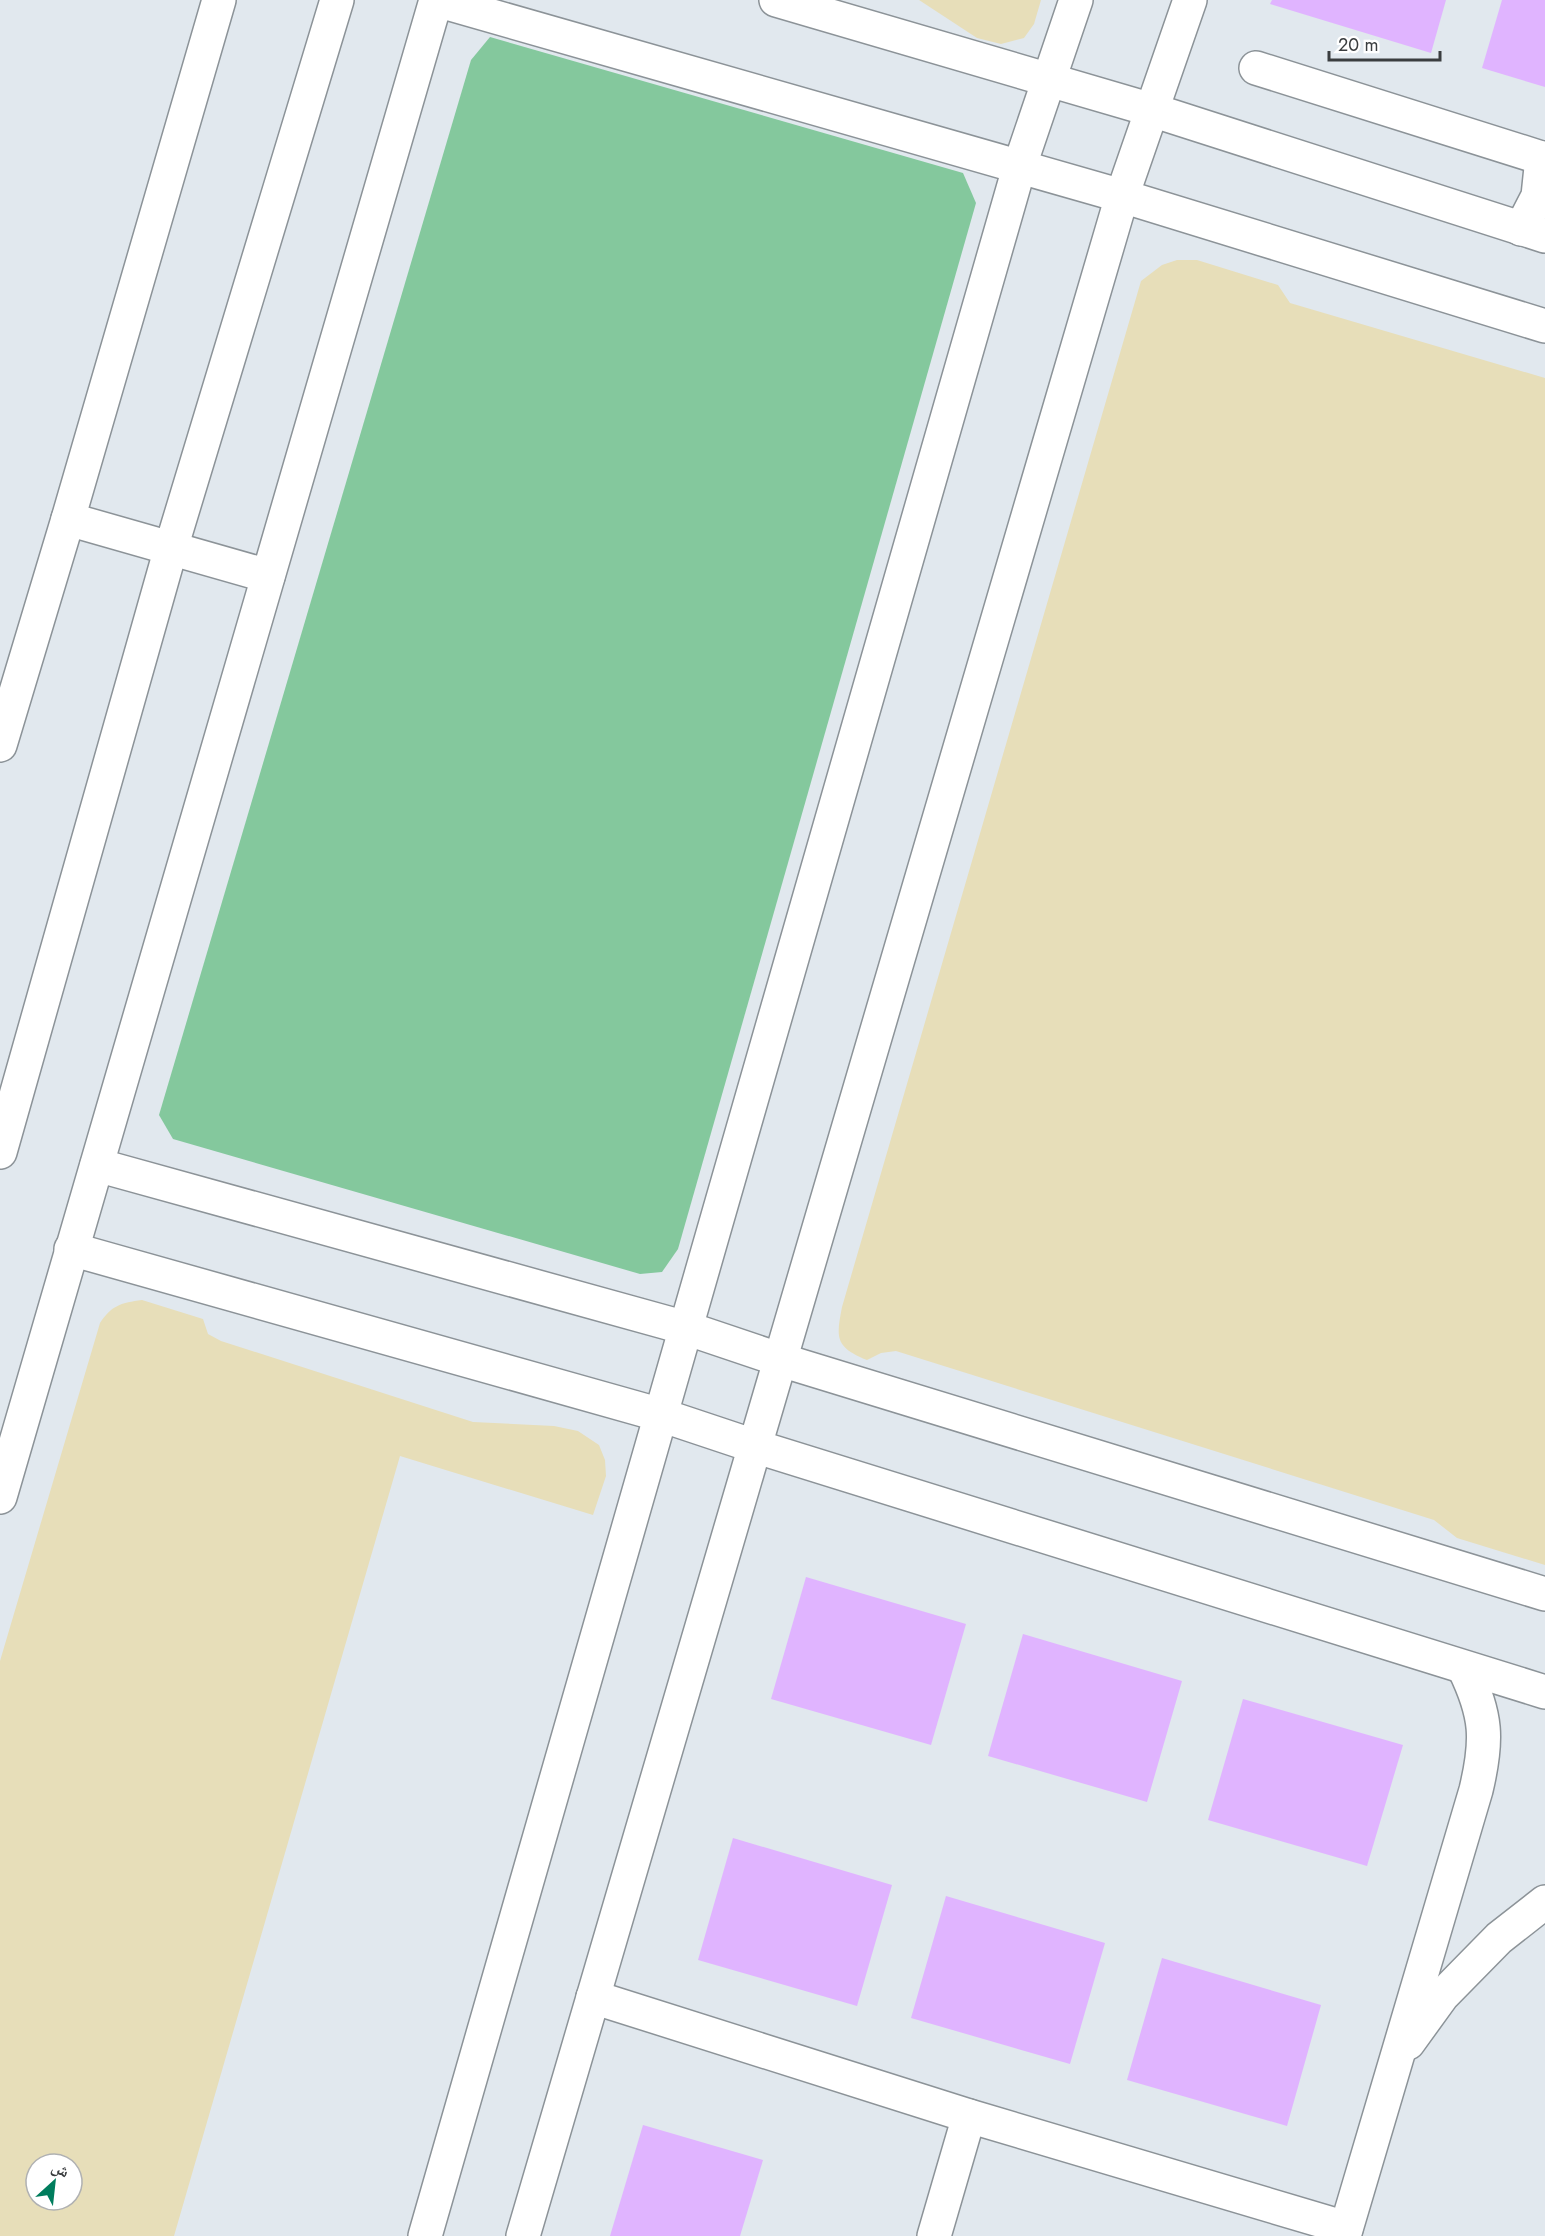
<svg xmlns="http://www.w3.org/2000/svg" width="1545" height="2236" font-family="Jost,'Noto Naskh Arabic',sans-serif">
<rect width="100%" height="100%" fill="#e1e8ee"/>
<!-- green -->
<polygon fill="#84c89d" points="490,37 963,173 976,203 678,1249 662,1272 640,1274 173,1139 159,1115 471,60"/>
<!-- sand -->
<g fill="#e7deb9" fill-rule="evenodd">
<polygon points="919,0 1041,0 1034,24 1024,38 1001,44 977,38"/>
<path d="M1177,260H1197L1278,285L1290,303L1545,378V1565L1457,1538L1434,1520L896,1351L881,1353L867,1360C835,1347 836,1338 842,1307L1141,281L1162,265Z"/>
<path d="M142,1300L203,1319L208,1334L221,1341L473,1422L554,1426L578,1431L599,1445L605,1460L606,1476L593,1515L400,1456L174,2236H0V1661L100,1323C112,1305 121,1303 142,1300ZM36,2164H72V2200H36Z"/>
</g>
<!-- building -->
<g fill="#e0b4ff">
<polygon points="1272,0 1446,0 1431,53 1270,4"/>
<polygon points="1502,0 1545,0 1545,87 1482,68"/>
<polygon points="806,1577 966,1624 931,1745 771,1699"/>
<polygon points="1023,1634 1182,1681 1147,1802 988,1756"/>
<polygon points="1243,1699 1403,1745 1367,1866 1208,1820"/>
<polygon points="733,1838 892,1885 857,2006 698,1960"/>
<polygon points="946,1896 1105,1943 1070,2064 911,2018"/>
<polygon points="1162,1958 1321,2005 1287,2126 1127,2080"/>
<polygon points="643,2125 763,2160 740,2236 610,2236"/>
</g>
<g fill="none" stroke-linecap="round" stroke-linejoin="round">
<!-- minor casing -->
<g stroke="#8c9398" stroke-width="36">
<g id="minor">
<polyline points="776,0 1152,110 1545,236"/>
<polyline points="1256,68 1545,159"/>
<polyline points="1521,229 1538,196 1542,158"/>
<polyline points="68,519 268,576"/>
<polyline points="0,745 68,519 219,0"/>
<polyline points="0,1152 171,548 337,0"/>
<polyline points="97,1165 686,1328 781,1360 1545,1594"/>
<polyline points="71,1249 661,1415 754,1446 1545,1692"/>
<polyline points="0,1497 436,0 1122,196 1545,326"/>
<polyline points="593,1997 969,2116 1346,2228"/>
<polyline points="1408,2043 1442,1996 1499,1938 1545,1902"/>
<polyline points="425,2236 1019,168 1076,0"/>
<polyline points="523,2236 1122,196 1190,0"/>
<polyline points="934,2236 969,2116"/>
<path d="M1344,2236L1476,1790C1488,1740 1487,1715 1464,1668"/>
</g>
</g>
<!-- minor -->
<use href="#minor" stroke="#fff" stroke-width="33"/>
</g>
<!-- north arrow -->
<g transform="translate(54 2182) rotate(27)"><circle r="28" fill="#ffffff" stroke="#b0b1b2" stroke-width="1.5"/>
<path d="M0-4.5L10 22L0 15L-10 22Z" fill="#007d5d"/>
<text y="-9" font-size="16" font-weight="bold" text-anchor="middle" fill="#3a3d3f">ش</text>
</g>
<!-- scale -->
<path d="M1329 51v9h111v-9" fill="none" stroke="#3a3d3f" stroke-width="3"/>
<text x="1338" y="51" font-size="18" fill="#3a3d3f" stroke="#ffffff" stroke-width="4.5" paint-order="stroke">20 m</text>
</svg>
